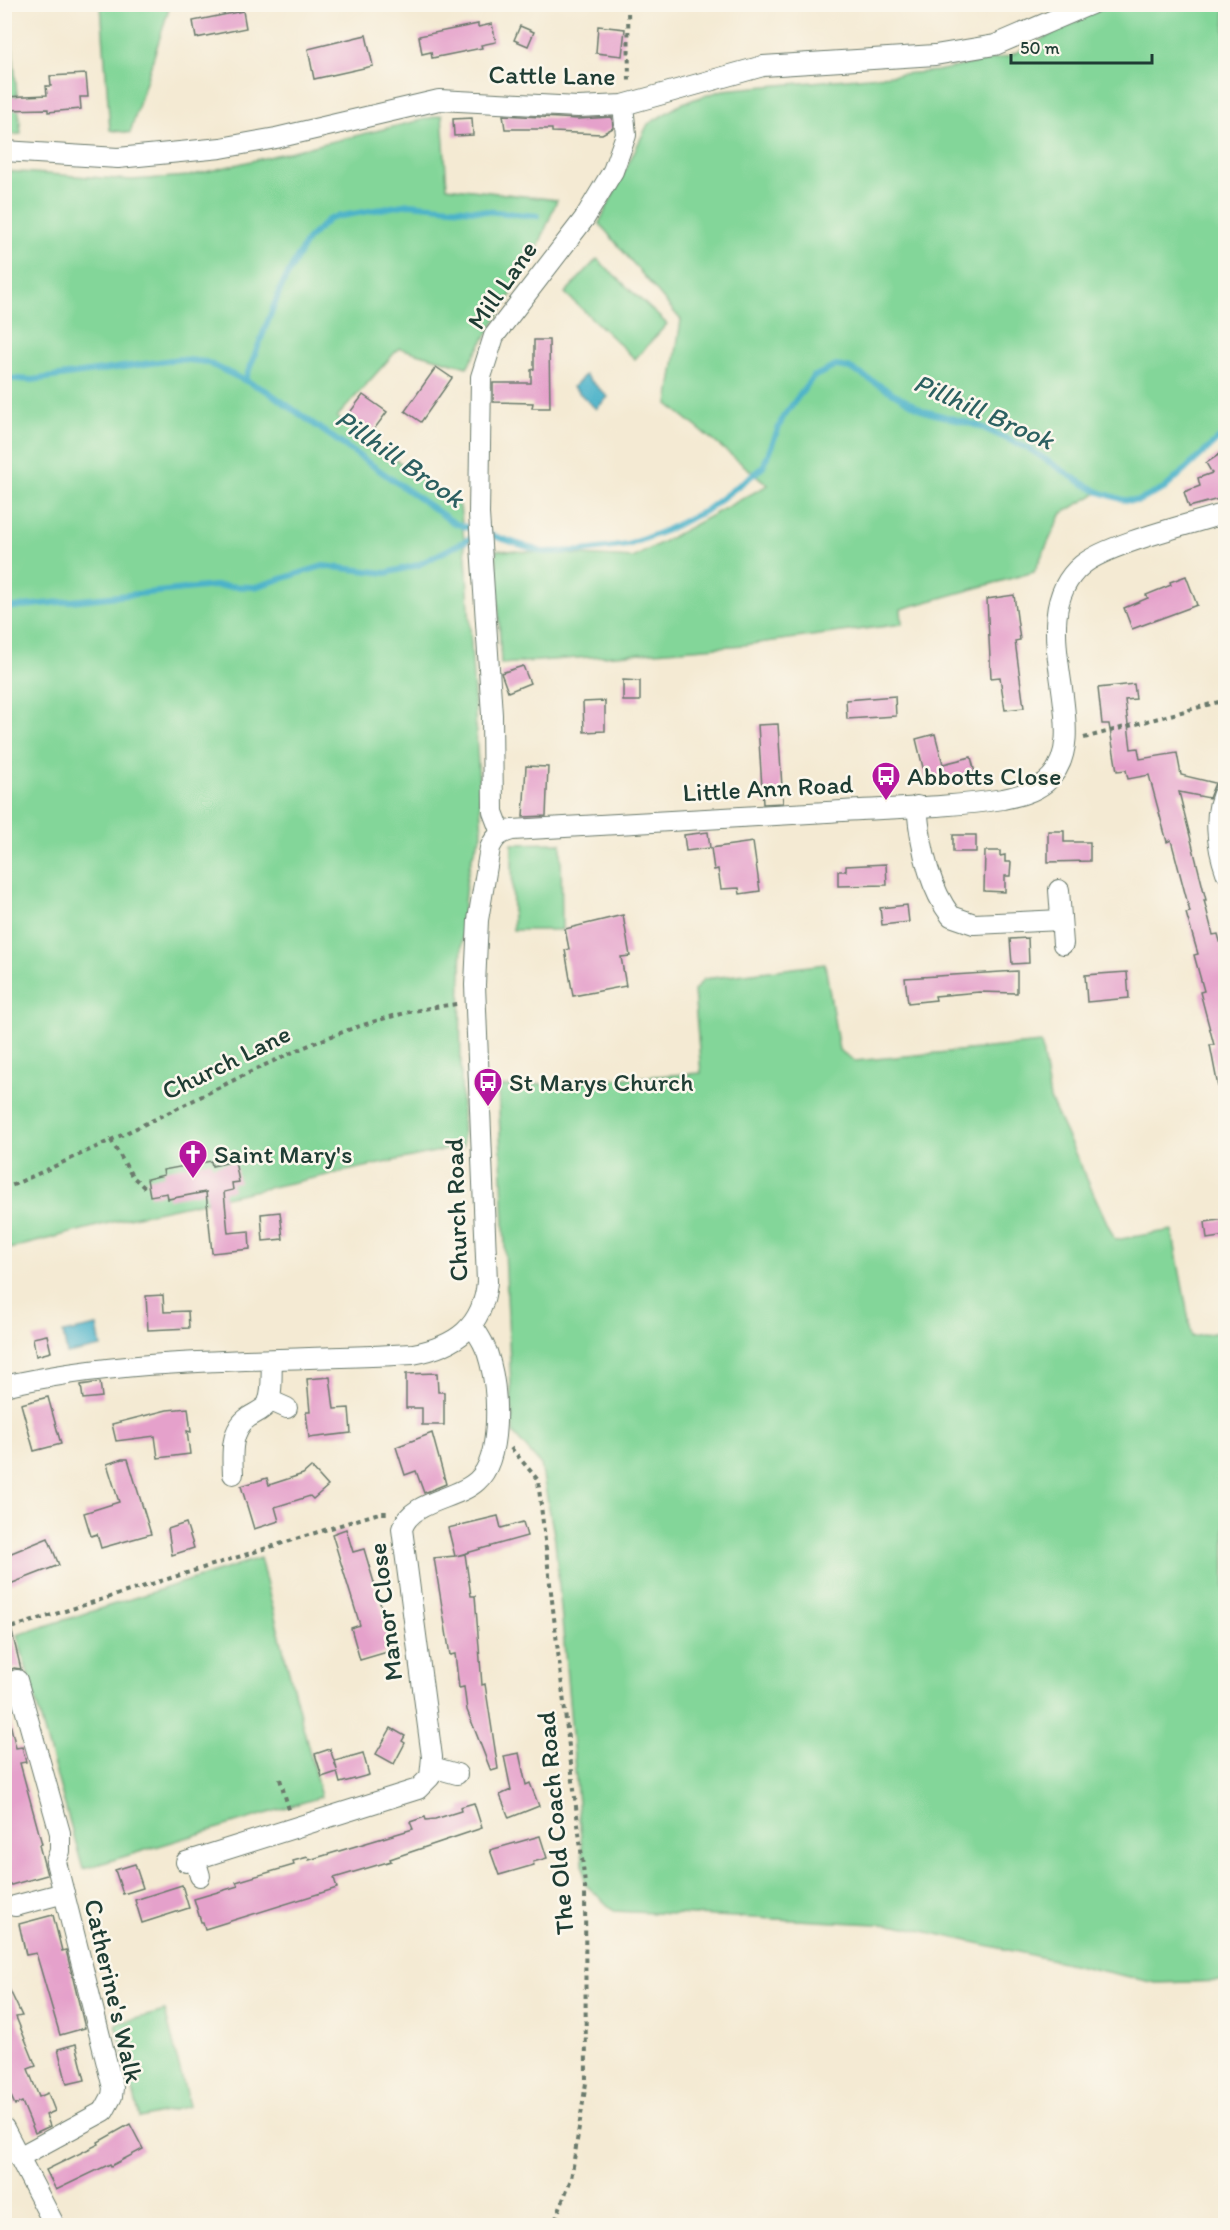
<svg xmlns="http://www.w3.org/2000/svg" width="1230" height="2230" font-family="Itim,sans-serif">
<rect width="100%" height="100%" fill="#fbf7ec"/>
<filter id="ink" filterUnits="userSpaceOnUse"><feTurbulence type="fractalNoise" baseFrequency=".0167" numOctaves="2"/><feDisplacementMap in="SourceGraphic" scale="12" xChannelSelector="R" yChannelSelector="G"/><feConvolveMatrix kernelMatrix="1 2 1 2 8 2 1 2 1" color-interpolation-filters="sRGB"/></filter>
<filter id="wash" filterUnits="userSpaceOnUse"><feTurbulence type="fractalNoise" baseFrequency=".008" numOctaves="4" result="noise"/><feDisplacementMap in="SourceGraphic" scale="24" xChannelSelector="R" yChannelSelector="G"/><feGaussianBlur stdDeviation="1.35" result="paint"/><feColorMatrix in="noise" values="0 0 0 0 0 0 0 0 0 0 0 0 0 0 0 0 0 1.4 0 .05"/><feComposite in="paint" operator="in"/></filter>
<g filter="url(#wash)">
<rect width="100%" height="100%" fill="#f4ead3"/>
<!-- green -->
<g fill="#83d699" stroke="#518a66" stroke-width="1.5">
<polygon points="101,5 170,5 130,133 110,130"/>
<path d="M1109,5H1225V432L1164,489C1139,506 1126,500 1099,492L1062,513L1034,572L901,609L902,624L744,645L501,664L496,550L633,558L768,485L668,404L681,320L599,223L648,124L683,103L723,90L937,71L1009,56Z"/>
<polygon points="9,14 21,134 5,135 4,15"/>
<path d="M442,115L447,187L557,200L534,257L467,367L399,348L337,417L460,506L466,557L482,835C463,866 464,907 462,943C459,1011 461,1078 463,1146L128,1218L5,1250V171L132,180L189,176Z"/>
<polygon points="597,259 667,324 635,359 565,293"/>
<polygon points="561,843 562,930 513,930 512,844"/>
<polygon points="825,964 839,1050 855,1061 1041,1043 1050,1099 1115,1240 1172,1230 1192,1337 1225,1331 1225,1981 1156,1983 897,1925 614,1911 585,1884 555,1540 541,1465 513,1433 498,1087 701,1073 694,991 704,979"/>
<polygon points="260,1558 321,1797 83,1869 17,1635"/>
<polygon points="165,2011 189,2106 140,2118 116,2024"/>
</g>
<!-- water -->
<g fill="#4bb2c9" stroke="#35787e" stroke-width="1.5">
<polygon points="585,375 608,397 596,409 573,387"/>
<polygon points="97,1326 101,1347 67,1354 63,1333"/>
</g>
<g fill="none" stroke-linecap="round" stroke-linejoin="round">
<!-- stream -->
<g stroke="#4bb2c9" stroke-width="6">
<polyline points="4,378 32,380 179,359 206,362 267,391 454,523 543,552 583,551 628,545 662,532 705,511 763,467 783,417 813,377 836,366 850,368 924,411 979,426 1031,450 1077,480 1099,492 1124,500 1138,501 1164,489 1226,432"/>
<polyline points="245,380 282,285 307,240 330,218 409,204 537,216"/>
<polyline points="4,608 214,586 255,587 323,566 386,573 418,565 477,535"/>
</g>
</g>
<g id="blocks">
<!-- building -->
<g fill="#e5a1cb">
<polygon points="243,11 246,28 196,38 193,21"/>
<polygon points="478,24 478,27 492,24 496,42 481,45 482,48 432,58 431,52 422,54 419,36"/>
<polygon points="520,26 534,32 528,46 514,40"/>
<polygon points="598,26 625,29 622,56 596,53"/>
<polygon points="366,35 373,66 314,79 308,49"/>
<polygon points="86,74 88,97 80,97 81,109 48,112 48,109 4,110 4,97 47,95 46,86 51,86 50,76"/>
<polygon points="503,115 578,119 612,117 613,128 602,134 552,132 552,129 505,129"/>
<polygon points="472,118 473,135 454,136 453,119"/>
<polygon points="534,340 549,340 550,408 532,408 533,403 493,402 493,383 531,383 531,370 534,369"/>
<polygon points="436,367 452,378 421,422 405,411"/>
<polygon points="363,395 387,412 372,432 348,415"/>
<polygon points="1226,450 1226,497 1189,507 1184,492 1200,486 1198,478 1212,473 1206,463"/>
<polygon points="1186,576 1197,605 1132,629 1124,608 1148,598 1146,595 1171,585 1170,582"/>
<polygon points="1014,595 1020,640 1015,641 1024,708 1005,710 1000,677 991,678 987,599"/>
<polygon points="523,666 530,683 508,692 501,673"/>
<polygon points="623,680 640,681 640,701 623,701"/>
<polygon points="1134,684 1136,699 1125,700 1131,749 1138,748 1140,759 1177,753 1181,775 1215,783 1209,798 1179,792 1206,900 1204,900 1213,935 1218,934 1226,963 1226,1086 1218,1087 1210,1045 1214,1045 1200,992 1204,991 1194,955 1198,954 1186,913 1190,912 1171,840 1167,842 1149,775 1128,779 1126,770 1117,771 1109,724 1102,724 1098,688"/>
<polygon points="895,696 896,716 847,719 846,700"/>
<polygon points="605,701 605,731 584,732 583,702"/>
<polygon points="778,724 783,803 763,804 758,725"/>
<polygon points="935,734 943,764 971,757 975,773 927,784 916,739"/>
<polygon points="526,766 548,767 546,816 523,817"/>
<polygon points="1048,831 1064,831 1064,842 1090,842 1090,861 1048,862"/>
<polygon points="708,832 710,848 686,851 684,835"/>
<rect x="953" y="835" width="23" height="17"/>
<polygon points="753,842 760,891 740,894 739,888 721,889 718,869 714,870 711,848"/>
<polygon points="985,851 1000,851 1000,856 1005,855 1005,862 1011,862 1010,876 1005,876 1005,892 984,891"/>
<polygon points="886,864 887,885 838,886 838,871 846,871 846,866"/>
<polygon points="907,905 909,922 882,925 880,908"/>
<polygon points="623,915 630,956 621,957 626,986 573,996 565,950 569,949 565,929"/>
<polygon points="1028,938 1029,963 1012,964 1010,939"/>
<polygon points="1017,971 1017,993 979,992 935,996 936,1000 908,1003 905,978"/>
<polygon points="1127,972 1129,998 1087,1002 1085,975"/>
<polygon points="211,1161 212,1166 235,1161 239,1182 232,1183 233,1190 224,1192 228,1233 249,1231 250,1249 212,1253 206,1192 168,1199 167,1193 150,1196 147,1179 164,1175 163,1170"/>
<polygon points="280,1212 283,1239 263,1241 261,1214"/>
<polygon points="1226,1219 1226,1236 1207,1239 1205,1222"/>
<polygon points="163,1295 164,1312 188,1311 189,1328 148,1330 146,1296"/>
<polygon points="47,1335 51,1352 36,1356 33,1338"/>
<polygon points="437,1373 438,1392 444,1392 444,1425 422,1425 422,1408 406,1408 406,1374"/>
<polygon points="330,1377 334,1409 349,1408 351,1433 309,1438 306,1412 310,1412 307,1379"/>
<polygon points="100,1382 102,1397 83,1399 81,1385"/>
<polygon points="48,1397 61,1444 34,1451 21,1404"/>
<polygon points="188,1408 191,1432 187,1431 190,1454 158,1458 155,1436 116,1441 112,1424 167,1410"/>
<polygon points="432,1433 446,1484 424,1493 416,1471 405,1475 396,1447"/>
<polygon points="122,1459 128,1459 151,1534 101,1548 97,1534 91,1536 84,1513 119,1502 107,1464"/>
<polygon points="311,1467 328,1486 313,1499 310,1496 275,1507 279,1521 254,1529 241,1486 267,1478 269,1485 303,1474"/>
<polygon points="498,1516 501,1528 523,1522 527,1536 456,1556 465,1554 471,1596 475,1596 482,1685 485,1684 498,1769 491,1771 467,1710 464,1687 459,1688 455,1654 450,1655 434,1558 455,1556 448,1528"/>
<polygon points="186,1523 194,1548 172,1555 168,1529"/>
<polygon points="346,1529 353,1552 364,1549 394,1650 360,1660 351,1628 360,1625 332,1534"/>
<polygon points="48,1538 59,1565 10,1584 4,1571 4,1556"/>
<polygon points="10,1624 21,1669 14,1668 4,1673 4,1625"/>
<polygon points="10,1723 16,1748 22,1747 26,1762 20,1763 42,1844 39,1845 47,1875 4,1887 4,1724"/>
<polygon points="391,1728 405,1736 402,1741 405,1743 394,1764 376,1754"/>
<polygon points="330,1749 337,1770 335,1761 363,1753 369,1775 340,1783 337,1772 322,1777 315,1754"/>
<polygon points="519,1753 526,1785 530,1783 539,1806 509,1818 500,1795 511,1790 504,1756"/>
<polygon points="474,1803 482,1828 390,1859 391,1861 334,1878 337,1888 205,1929 203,1922 201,1922 194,1899 238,1886 236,1882 294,1865 293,1861 308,1857 309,1860 413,1829 410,1822 425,1817 426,1820 435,1819 461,1811 460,1807"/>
<polygon points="540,1836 547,1858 533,1862 534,1865 499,1875 490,1850"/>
<polygon points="135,1864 143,1888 123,1894 115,1870"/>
<polygon points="182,1885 189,1908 142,1923 135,1900"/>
<polygon points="53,1915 62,1951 66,1950 85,2028 60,2035 36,1953 26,1955 19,1924"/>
<polygon points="4,1978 22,2016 16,2017 36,2066 28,2069 39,2097 48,2093 55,2111 46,2115 50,2126 35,2133 22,2102 15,2105 4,2081"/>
<polygon points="76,2044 85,2080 67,2084 58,2049"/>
<polygon points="130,2124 143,2149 111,2166 110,2164 56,2190 46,2170 99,2144 98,2142"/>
</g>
</g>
</g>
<g filter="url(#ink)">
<use href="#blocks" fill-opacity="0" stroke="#6a7a6c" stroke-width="1.5"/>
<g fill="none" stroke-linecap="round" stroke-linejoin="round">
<!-- minor casing -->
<g stroke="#6a7a6c" stroke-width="22">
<g id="minor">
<polyline points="4,151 118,158 221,148 276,138 439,100 578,107 623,105 763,66 935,55 995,45 1091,4"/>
<path d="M1226,788C1212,812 1217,847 1226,872"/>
<path d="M917,806C920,843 928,886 951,916L974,924L1061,920"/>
<polyline points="501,833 493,812 492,715 479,514 481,377 494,336 584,219 613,171 626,135 623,105"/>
<polyline points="1059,890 1063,944"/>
<path d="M4,1386C138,1355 276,1362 413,1354C456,1346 483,1327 487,1282L475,985L478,920L490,848C495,836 501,833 512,830C617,824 722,818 827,812C885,808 946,808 1003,799C1018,796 1034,792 1046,782C1101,736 1017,619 1082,565C1107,544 1191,524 1226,513"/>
<polyline points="269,1400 287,1408"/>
<path d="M233,1474C232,1455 230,1429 249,1417C255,1413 264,1410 268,1403C273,1392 271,1373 272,1361"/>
<polyline points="17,1680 60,1833 60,1851 56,1862 113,2088 112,2096 104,2111 19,2157"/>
<polyline points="432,1767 457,1774"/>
<polyline points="195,1859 200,1876"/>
<path d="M186,1862L418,1789L430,1777L432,1757L402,1529C411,1500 457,1500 477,1481C502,1459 498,1392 490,1362C487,1348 480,1337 472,1325"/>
<polyline points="15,1906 64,1893"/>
<polyline points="4,2128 55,2226"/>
</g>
</g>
<!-- path -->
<g stroke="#6a7a6c" stroke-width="4" stroke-dasharray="4.5 4.5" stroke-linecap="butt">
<polyline points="628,4 629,84"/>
<polyline points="1084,738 1226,700"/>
<polyline points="111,1140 132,1176 145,1188"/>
<path d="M4,1189C67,1161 129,1132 190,1102C276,1059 360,1015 457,1004"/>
<polyline points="511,1448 538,1480 585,1884 586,2083 571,2179 553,2226"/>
<polyline points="4,1630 379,1513 391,1513"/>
<polyline points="280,1779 290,1813"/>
</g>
<!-- minor -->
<use href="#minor" stroke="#fff" stroke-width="20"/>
</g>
</g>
<!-- icons -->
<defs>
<g id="bus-pin" transform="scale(1.5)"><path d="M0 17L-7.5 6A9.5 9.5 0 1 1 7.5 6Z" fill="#b5179e" stroke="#fbf7ec"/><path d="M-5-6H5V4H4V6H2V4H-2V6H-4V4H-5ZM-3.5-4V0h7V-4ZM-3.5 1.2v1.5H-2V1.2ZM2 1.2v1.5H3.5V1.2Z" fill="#fff"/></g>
<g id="church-pin" transform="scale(1.5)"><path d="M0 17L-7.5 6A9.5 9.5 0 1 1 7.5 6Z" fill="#b5179e" stroke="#fbf7ec"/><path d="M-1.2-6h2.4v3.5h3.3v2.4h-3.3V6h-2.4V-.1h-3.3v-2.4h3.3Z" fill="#fff"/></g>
</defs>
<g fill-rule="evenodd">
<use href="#bus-pin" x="886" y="776"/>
<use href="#bus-pin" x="488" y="1082"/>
<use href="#church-pin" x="193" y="1154"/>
</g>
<g text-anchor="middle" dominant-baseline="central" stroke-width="5" stroke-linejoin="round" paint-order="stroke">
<!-- street labels -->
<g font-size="26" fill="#1f3d34" stroke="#fbf7ec">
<text transform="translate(552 75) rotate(1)">Cattle Lane</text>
<text transform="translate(502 285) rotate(-55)">Mill Lane</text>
<text transform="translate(768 788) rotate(-3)">Little Ann Road</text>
<text transform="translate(226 1062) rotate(-26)">Church Lane</text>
<text transform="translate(456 1210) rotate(-92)">Church Road</text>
<text transform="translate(385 1612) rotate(-97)">Manor Close</text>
<text transform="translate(555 1823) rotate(-95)">The Old Coach Road</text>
<text transform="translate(114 1991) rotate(77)">Catherine's Walk</text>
</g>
<!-- poi labels -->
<g font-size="26" fill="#1f3d34" stroke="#fbf7ec" text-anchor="start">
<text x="907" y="776">Abbotts Close</text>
<text x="509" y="1082">St Marys Church</text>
<text x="214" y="1154">Saint Mary's</text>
</g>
<!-- water labels -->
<g font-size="27" font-style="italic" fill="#2c6061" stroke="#fbf7ec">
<text transform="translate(984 411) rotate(24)">Pillhill Brook</text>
<text transform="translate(400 458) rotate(35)">Pillhill Brook</text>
</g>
</g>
<!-- margin -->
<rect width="1230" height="2230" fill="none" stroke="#fbf7ec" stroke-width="24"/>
<!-- scale -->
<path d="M1011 54v9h141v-9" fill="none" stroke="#1f3d34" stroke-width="3"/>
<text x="1020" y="54" font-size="18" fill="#1f3d34" stroke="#fbf7ec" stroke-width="4.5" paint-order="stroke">50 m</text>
</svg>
